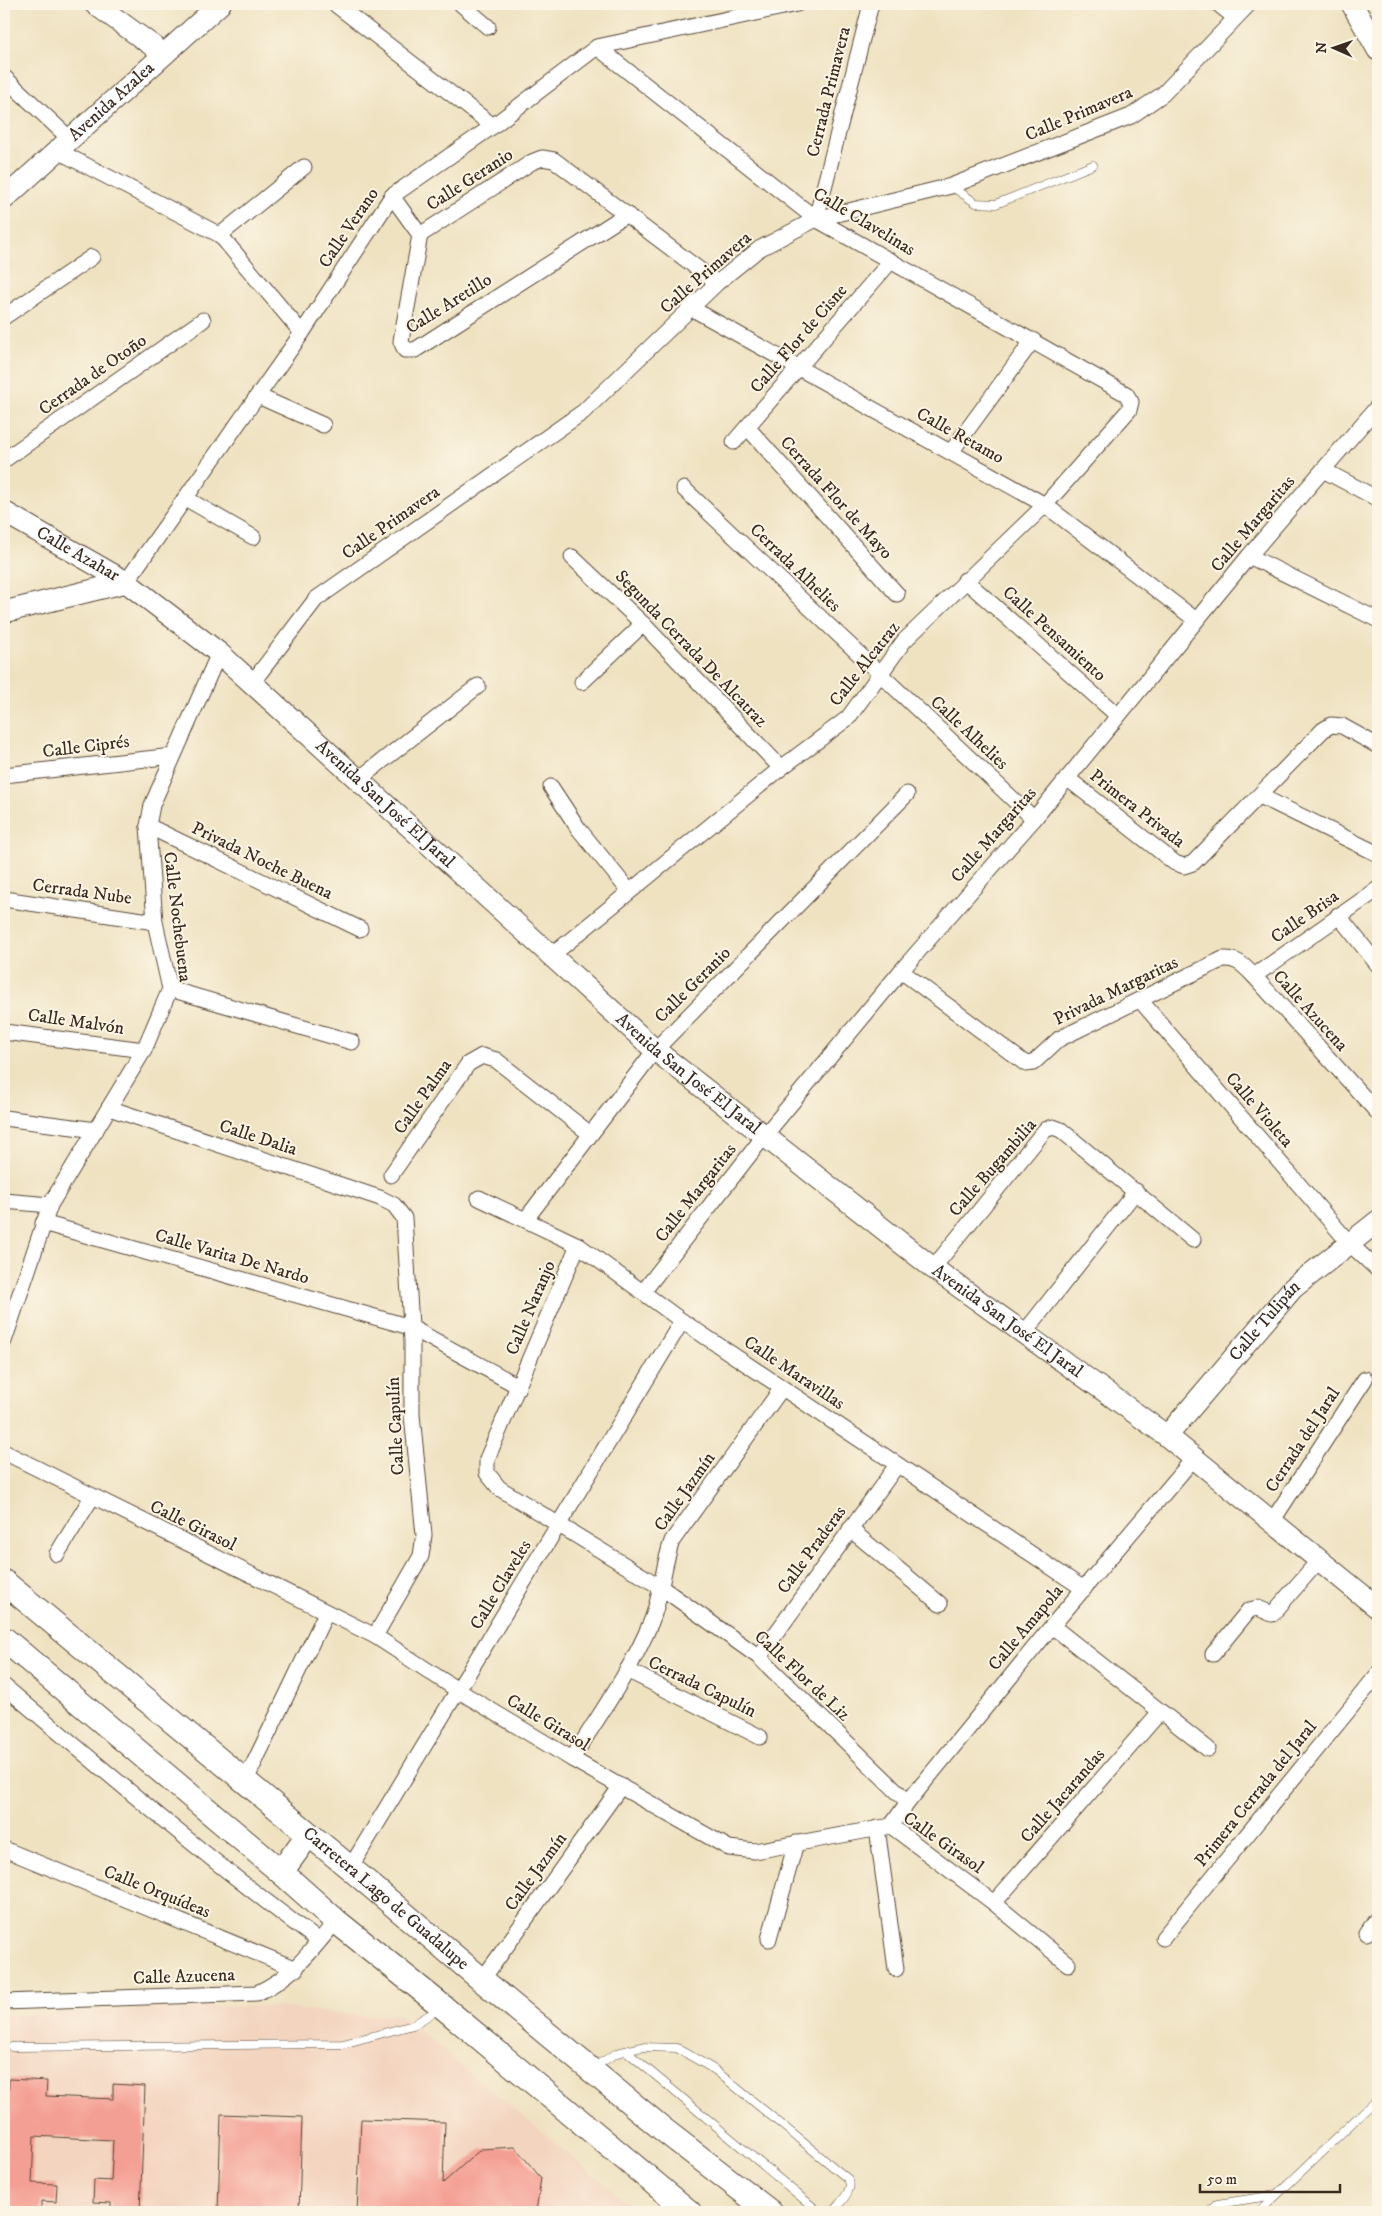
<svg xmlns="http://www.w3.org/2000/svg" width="1382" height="2216" font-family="'IM FELL DW Pica',serif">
<rect width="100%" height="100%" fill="#fcf5e5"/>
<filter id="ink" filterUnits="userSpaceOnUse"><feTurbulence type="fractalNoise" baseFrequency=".02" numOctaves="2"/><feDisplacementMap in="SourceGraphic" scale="10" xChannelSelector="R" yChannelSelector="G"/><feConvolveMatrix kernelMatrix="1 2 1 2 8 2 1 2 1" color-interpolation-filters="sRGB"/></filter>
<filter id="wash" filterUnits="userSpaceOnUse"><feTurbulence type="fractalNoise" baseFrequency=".0096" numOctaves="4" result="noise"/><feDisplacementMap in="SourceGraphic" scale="20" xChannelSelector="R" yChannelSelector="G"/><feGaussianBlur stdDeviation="1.12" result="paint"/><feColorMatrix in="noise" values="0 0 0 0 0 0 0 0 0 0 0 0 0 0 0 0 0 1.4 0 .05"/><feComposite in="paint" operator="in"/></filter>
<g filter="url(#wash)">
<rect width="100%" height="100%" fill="#efe2c1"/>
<!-- built -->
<polygon fill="#f3d4bf" points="201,2006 268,2006 365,2016 399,2014 639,2212 4,2212 4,2016"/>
<g id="blocks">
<!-- building -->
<g fill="#f49f93">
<polygon points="9,2079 47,2081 46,2096 113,2099 113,2084 145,2086 140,2212 111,2212 111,2203 93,2202 94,2180 111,2181 113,2140 34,2136 32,2183 57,2184 56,2202 41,2201 41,2212 4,2212"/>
<polygon points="221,2114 302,2117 299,2212 218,2212"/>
<polygon points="361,2119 445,2122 443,2183 481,2149 515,2147 541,2178 536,2212 357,2212"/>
</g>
</g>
</g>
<g filter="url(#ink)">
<use href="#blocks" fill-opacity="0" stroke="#564636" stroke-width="1"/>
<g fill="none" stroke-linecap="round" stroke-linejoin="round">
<!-- lane casing -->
<g stroke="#564636" stroke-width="9">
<g id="lane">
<polyline points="951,186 976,203 996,204 1093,165"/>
<polyline points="12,2047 343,2044 413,2025 439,2009"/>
<polyline points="626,2051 819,2212"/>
<path d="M592,2068L617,2053L642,2047L677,2048L715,2070L848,2179C855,2190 839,2203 833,2212"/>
<polyline points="1210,2212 1217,2204 1276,2195"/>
<polyline points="1259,2212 1378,2098"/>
</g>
</g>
<!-- street casing -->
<g stroke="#564636" stroke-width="17">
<g id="street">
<polyline points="335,4 493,126"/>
<polyline points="461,4 488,27"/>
<polyline points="1218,4 1234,17"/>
<polyline points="4,77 71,140"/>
<polyline points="58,151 220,235 302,333"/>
<polyline points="392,196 420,235 401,341 405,350 415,350 627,214"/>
<polyline points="816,219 871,4"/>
<polyline points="220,235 304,167"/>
<polyline points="420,235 532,162 542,158 554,160 717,283"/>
<polyline points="691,308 1045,505 1196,620"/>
<polyline points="4,317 92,257"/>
<polyline points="258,396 323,425"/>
<polyline points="747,427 897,594"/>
<polyline points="734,442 891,261"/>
<polyline points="951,452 1033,340"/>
<polyline points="4,460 203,320"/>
<polyline points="1323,470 1378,499"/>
<polyline points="684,489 1034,819"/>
<polyline points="185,498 253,537"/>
<polyline points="1249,556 1378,620"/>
<polyline points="572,557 643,624 781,768"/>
<polyline points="965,580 1118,716"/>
<polyline points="126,582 302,333 392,196 493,126 597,47 797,4"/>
<polyline points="582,682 643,624"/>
<polyline points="252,683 316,599 583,412 717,283 759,249 816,219 951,186 1131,116 1163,94 1249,4"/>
<polyline points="4,775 173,756"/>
<polyline points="1067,778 1175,863 1184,866 1193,863 1323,730 1331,725 1342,726 1378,746"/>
<polyline points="359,779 478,686"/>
<polyline points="551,787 578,828 629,891"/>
<polyline points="1260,796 1378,854"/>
<polyline points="148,826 360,929"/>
<polyline points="4,899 155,922"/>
<polyline points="1338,915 1378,965"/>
<polyline points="551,956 781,768 848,718 904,641 1045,505 1129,410 1131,402 1126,394 816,219 597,47"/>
<path d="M901,971L1026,1064L1033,1063L1059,1039L1223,959C1238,958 1244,966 1254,976L1378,1113"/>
<polyline points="1254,976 1378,889"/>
<polyline points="170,989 352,1042"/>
<polyline points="1140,1000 1350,1244 1378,1270"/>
<polyline points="4,1032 144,1050"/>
<polyline points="109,1108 380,1198 394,1205 404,1218 412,1341 412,1415 424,1535 421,1556 375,1636"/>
<polyline points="4,1118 96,1130"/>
<polyline points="391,1175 468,1064 482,1056 496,1060 589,1133"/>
<polyline points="479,1198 578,1245 682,1321 1084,1589"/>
<polyline points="4,1201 50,1205"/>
<polyline points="526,1219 655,1050 907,794"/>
<polyline points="43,1223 410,1327 518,1386"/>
<polyline points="578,1245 487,1459 487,1473 499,1488 662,1588 759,1657 908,1802"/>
<polyline points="933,1268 1045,1130 1053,1127 1061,1130 1193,1240"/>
<polyline points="643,1292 765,1135 901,971 1034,819 1249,556 1378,406"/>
<polyline points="1025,1332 1136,1191"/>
<polyline points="4,1341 50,1205 144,1050 170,989 155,922 148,826 152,805 219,653"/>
<polyline points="4,1452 375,1636 459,1691 572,1759 729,1848 755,1851 891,1826 994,1903 1068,1964"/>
<polyline points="1273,1520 1365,1379"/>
<polyline points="850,1529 940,1604"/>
<polyline points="57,1554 92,1497"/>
<polyline points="1052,1626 1208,1749"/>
<polyline points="1213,1654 1249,1610 1258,1608 1272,1614 1275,1611 1320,1559"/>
<polyline points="759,1657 897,1465"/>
<polyline points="627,1670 760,1737"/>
<path d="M4,1686C107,1773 210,1861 319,1941"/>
<path d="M572,1759C599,1715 631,1671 651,1622C662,1596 662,1568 672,1541L782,1388"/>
<polyline points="245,1782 326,1613"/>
<polyline points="891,1826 908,1802 1052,1626 1194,1458"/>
<polyline points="877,1828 896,1969"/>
<polyline points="4,1849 296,1969"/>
<polyline points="350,1868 682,1321"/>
<polyline points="994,1903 1159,1713"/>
<polyline points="1367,1933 1378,1917"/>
<polyline points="1163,1938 1378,1674"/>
<polyline points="769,1939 796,1843"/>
<polyline points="482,1980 621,1786"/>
<path d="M4,2002L257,1993C294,1976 311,1951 336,1921"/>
</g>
</g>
<!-- secondary casing -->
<g stroke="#564636" stroke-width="23">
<g id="secondary">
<polyline points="95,4 164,54"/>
<polyline points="1352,4 1378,50"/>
<path id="s1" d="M4,199L220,4"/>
<path id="s2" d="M4,512L126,582L219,653L655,1050L933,1268L1167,1436L1378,1608"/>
<polyline points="4,612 126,582"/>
<path id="s3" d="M1167,1436L1293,1288L1378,1221"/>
</g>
</g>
<!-- primary casing -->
<g stroke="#564636" stroke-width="26">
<g id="primary">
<path id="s4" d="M4,1582L350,1868L482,1980L665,2131L770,2212"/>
<polyline points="4,1639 281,1872 336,1921 443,2007 689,2212"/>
<polyline points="281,1872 308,1835"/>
</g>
</g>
<!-- lane -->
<use href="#lane" stroke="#fff" stroke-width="8"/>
<!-- street -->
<use href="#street" stroke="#fff" stroke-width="15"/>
<!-- secondary -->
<use href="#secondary" stroke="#fff" stroke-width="21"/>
<!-- primary -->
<use href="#primary" stroke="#fff" stroke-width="24"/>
</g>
</g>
<g text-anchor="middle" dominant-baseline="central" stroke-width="4" stroke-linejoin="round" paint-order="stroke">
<!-- street labels -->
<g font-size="18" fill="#3b2a1e" stroke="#fcf5e5">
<text transform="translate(829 92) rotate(-76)">Cerrada Primavera</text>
<text stroke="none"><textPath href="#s1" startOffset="145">Avenida Azalea</textPath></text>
<text transform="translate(1079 114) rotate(-23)">Calle Primavera</text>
<text transform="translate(470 180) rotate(-33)">Calle Geranio</text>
<text transform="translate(864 222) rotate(31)">Calle Clavelinas</text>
<text transform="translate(349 228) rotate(-56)">Calle Verano</text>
<text transform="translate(706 273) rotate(-41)">Calle Primavera</text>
<text transform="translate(449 304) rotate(-32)">Calle Aretillo</text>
<text transform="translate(799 339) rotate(-49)">Calle Flor de Cisne</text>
<text transform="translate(93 375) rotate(-35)">Cerrada de Otoño</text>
<text transform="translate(960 436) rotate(29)">Calle Retamo</text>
<text transform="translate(836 498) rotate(48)">Cerrada Flor de Mayo</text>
<text transform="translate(391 523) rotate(-35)">Calle Primavera</text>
<text transform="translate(1253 524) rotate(-50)">Calle Margaritas</text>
<text stroke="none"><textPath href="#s2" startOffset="85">Calle Azahar</textPath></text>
<text transform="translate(795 568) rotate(44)">Cerrada Alhelies</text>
<text transform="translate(1054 634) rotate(42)">Calle Pensamiento</text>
<text transform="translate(691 649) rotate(46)">Segunda Cerrada De Alcatraz</text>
<text transform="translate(865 664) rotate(-52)">Calle Alcatraz</text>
<text transform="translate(969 733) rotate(43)">Calle Alhelies</text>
<text transform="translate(86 747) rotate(-7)">Calle Ciprés</text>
<text stroke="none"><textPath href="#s2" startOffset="482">Avenida San José El Jaral</textPath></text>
<text transform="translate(1137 809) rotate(38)">Primera Privada</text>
<text transform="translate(994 835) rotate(-49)">Calle Margaritas</text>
<text transform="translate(262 861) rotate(26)">Privada Noche Buena</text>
<text transform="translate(82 892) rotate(8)">Cerrada Nube</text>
<text transform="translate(177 917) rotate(83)">Calle Nochebuena</text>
<text transform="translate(1305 917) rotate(-35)">Calle Brisa</text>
<text transform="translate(693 985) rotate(-45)">Calle Geranio</text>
<text transform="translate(1116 991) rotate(-26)">Privada Margaritas</text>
<text transform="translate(1310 1011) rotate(48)">Calle Azucena</text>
<text transform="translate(76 1022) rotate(8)">Calle Malvón</text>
<text stroke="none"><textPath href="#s2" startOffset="888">Avenida San José El Jaral</textPath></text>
<text transform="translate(423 1097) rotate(-55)">Calle Palma</text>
<text transform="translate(1259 1110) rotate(49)">Calle Violeta</text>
<text transform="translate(258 1138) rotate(18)">Calle Dalia</text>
<text transform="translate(993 1168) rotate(-49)">Calle Bugambilia</text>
<text transform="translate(696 1193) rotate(-52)">Calle Margaritas</text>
<text transform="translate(232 1257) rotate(16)">Calle Varita De Nardo</text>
<text transform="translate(531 1308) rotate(-67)">Calle Naranjo</text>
<text stroke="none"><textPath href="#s2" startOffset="1292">Avenida San José El Jaral</textPath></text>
<text stroke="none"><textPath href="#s3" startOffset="151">Calle Tulipán</textPath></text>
<text transform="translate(794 1373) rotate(34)">Calle Maravillas</text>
<text transform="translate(396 1426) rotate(-93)">Calle Capulín</text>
<text transform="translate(1303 1440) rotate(-57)">Cerrada del Jaral</text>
<text transform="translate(685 1492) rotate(-55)">Calle Jazmín</text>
<text transform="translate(193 1526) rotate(26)">Calle Girasol</text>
<text transform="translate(812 1550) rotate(-54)">Calle Praderas</text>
<text transform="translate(501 1585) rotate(-59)">Calle Claveles</text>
<text transform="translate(1026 1628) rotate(-50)">Calle Amapola</text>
<text transform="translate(802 1676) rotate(43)">Calle Flor de Liz</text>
<text transform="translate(702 1687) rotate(26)">Cerrada Capulín</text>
<text transform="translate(548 1723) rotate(31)">Calle Girasol</text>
<text transform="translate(1256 1794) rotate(-51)">Primera Cerrada del Jaral</text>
<text transform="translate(1063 1796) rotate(-49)">Calle Jacarandas</text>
<text transform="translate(943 1843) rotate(35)">Calle Girasol</text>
<text transform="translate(536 1872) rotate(-54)">Calle Jazmín</text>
<text transform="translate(157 1892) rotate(22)">Calle Orquídeas</text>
<text stroke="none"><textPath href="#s4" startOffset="496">Carretera Lago de Guadalupe</textPath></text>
<text transform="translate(184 1977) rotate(-2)">Calle Azucena</text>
</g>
</g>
<!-- margin -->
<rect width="1382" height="2216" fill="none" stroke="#fcf5e5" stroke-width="20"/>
<!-- north arrow -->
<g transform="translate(1334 48) rotate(272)" stroke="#fcf5e5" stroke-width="4" paint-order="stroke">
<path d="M0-4L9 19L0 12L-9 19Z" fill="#3b2a1e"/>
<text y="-8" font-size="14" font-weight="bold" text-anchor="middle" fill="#3b2a1e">N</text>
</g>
<!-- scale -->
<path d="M1200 2184v8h140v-8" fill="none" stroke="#3b2a1e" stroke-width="2.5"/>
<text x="1207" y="2184" font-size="15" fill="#3b2a1e" stroke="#fcf5e5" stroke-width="4" paint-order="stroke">50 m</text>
</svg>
